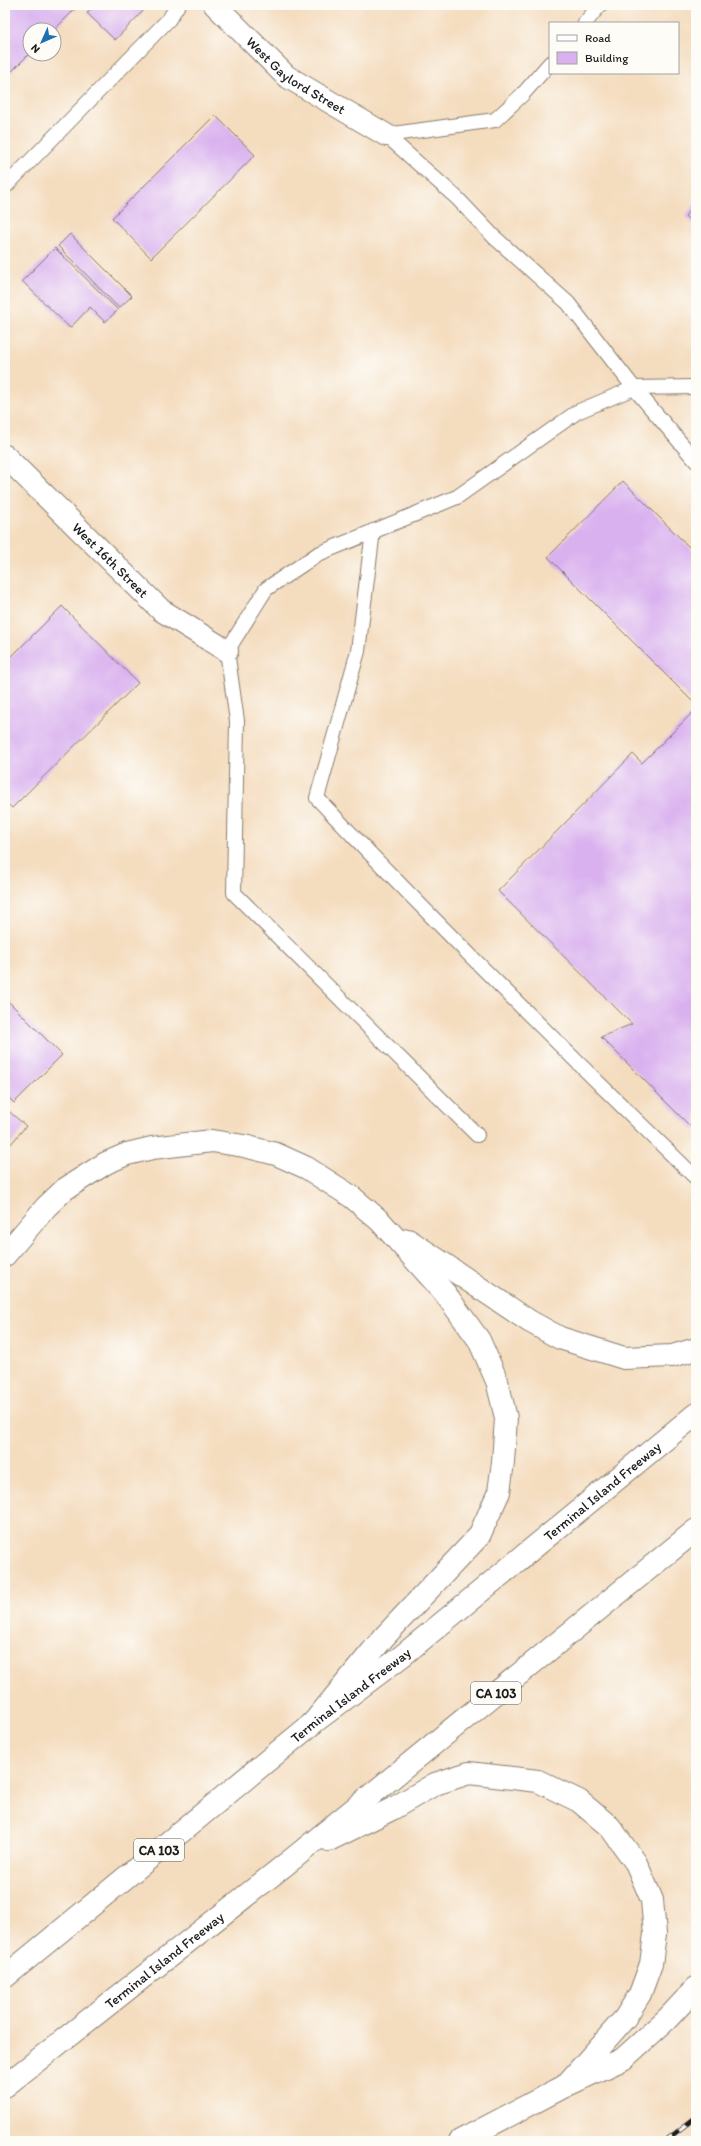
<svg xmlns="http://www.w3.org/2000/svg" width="701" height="2146" font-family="Itim,sans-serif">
<rect width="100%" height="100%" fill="#fdfcf7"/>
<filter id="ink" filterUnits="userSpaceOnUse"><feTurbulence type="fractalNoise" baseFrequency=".025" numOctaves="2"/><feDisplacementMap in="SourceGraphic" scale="8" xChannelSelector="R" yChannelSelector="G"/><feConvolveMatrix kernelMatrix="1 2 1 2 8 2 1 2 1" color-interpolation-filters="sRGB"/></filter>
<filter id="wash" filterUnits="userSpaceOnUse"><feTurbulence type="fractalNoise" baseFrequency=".012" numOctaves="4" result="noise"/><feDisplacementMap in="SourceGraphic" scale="16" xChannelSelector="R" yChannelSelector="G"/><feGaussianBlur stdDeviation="0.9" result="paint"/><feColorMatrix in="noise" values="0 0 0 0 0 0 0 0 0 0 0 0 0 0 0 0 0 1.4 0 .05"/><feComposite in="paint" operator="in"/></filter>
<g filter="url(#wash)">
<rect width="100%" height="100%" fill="#f4dcbe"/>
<g id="blocks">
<!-- building -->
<g fill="#d9b1ef">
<polygon points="5,5 79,5 54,30 30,30 30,53 5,78"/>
<polygon points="94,5 143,5 146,8 115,40 87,13"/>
<polygon points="215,115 255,155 151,258 112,218"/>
<polygon points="696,203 696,226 685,216"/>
<polygon points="70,234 132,296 119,308 58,246"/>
<polygon points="55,248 118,310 105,322 90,307 70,328 22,281"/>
<polygon points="623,481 696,554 696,705 548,557"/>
<polygon points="62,606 138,683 12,808 5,801 5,663"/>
<polygon points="696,709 696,1132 601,1037 632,1024 498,891 633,754 642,763"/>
<polygon points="5,998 62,1055 14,1103 5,1094"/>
<polygon points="5,1108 26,1126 5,1151"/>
</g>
</g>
</g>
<g filter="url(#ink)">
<use href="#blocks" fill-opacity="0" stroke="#887c6d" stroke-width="1"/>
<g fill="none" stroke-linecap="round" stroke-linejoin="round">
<!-- service casing -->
<g stroke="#887c6d" stroke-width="16">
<g id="service">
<polyline points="585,23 600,5"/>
<polyline points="386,135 457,198 494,237 568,303 634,388 696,461"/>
<polyline points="386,135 495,120 523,94 550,63"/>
<polyline points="5,187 169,19 178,5"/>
<path d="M373,531L358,651L317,798C440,928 567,1053 696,1178"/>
<polyline points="477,1135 234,893 237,721 227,651 266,589 318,554 457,497 577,412 634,388 696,387"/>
</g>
</g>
<!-- minor casing -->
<g stroke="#887c6d" stroke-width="24">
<g id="minor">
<path id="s1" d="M215,5L286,76L386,135"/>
<path id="s2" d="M5,456L161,610L227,651"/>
</g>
</g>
<!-- motorway casing -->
<g stroke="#887c6d" stroke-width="24">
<g id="motorway">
<polyline points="408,1240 529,1321 560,1338 624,1358 672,1356 696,1349"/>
<polyline points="5,1255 46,1207 65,1189 106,1163 127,1154 152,1148 212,1141 244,1146 276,1154 307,1168 352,1197 380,1221 444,1292 479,1340 497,1381 506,1418 503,1462 499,1492 479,1536 384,1637 313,1723"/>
<polyline points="329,1840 392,1809 435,1784 469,1773 538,1781 579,1801 610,1827 636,1863 652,1900 655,1934 651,1964 640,1994 625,2018 565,2086"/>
<path id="s3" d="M5,1977L313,1723L402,1656L696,1414"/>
<path id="s4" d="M5,2086L295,1857L696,1530"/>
<polyline points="460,2141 565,2086 623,2059 667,2019 696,1988"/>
</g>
</g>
<!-- service -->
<use href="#service" stroke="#fff" stroke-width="14"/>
<!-- minor -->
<use href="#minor" stroke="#fff" stroke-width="22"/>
<!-- motorway -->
<use href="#motorway" stroke="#fff" stroke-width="22"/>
<!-- rail casing -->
<g stroke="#1c1c1c" stroke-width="4.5">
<polyline id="rail" points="665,2141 696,2117"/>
</g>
<!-- rail -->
<use href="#rail" stroke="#fdfcf7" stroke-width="3" stroke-dasharray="9" stroke-linecap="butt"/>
</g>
</g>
<g text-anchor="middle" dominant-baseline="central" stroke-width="3" stroke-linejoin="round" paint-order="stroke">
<!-- shield labels -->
<g fill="#fdfcf7" stroke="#605f5e" stroke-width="1">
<rect x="471" y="1682" width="50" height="22" rx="3"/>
<rect x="134" y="1839" width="50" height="22" rx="3"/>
</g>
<g font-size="13" font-weight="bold" fill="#1c1c1c">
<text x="496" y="1693">CA 103</text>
<text x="159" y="1850">CA 103</text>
</g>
<!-- street labels -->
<g font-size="14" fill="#1c1c1c" stroke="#fdfcf7">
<text stroke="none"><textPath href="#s1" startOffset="108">West Gaylord Street</textPath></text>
<text stroke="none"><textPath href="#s2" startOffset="148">West 16th Street</textPath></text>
<text stroke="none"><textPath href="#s3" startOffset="770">Terminal Island Freeway</textPath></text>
<text stroke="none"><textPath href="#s3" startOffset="446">Terminal Island Freeway</textPath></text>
<text stroke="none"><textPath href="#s4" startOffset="203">Terminal Island Freeway</textPath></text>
</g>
</g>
<!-- margin -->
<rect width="701" height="2146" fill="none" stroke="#fdfcf7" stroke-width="20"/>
<!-- legend -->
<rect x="549" y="22" width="130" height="52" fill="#fdfcf7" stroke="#a3a29f"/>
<rect x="557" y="35" width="20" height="6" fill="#ffffff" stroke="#a3a29f"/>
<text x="585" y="42" font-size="12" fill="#1c1c1c">Road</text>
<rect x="557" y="52" width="20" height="12" fill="#d9b1ef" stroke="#a3a29f"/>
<text x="585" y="62" font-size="12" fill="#1c1c1c">Building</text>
<!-- north arrow -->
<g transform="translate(42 42) rotate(225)"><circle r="19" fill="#fdfcf7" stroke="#a3a29f"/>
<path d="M0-3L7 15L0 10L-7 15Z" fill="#1f6fb2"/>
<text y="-6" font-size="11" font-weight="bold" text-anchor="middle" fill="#1c1c1c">N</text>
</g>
</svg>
